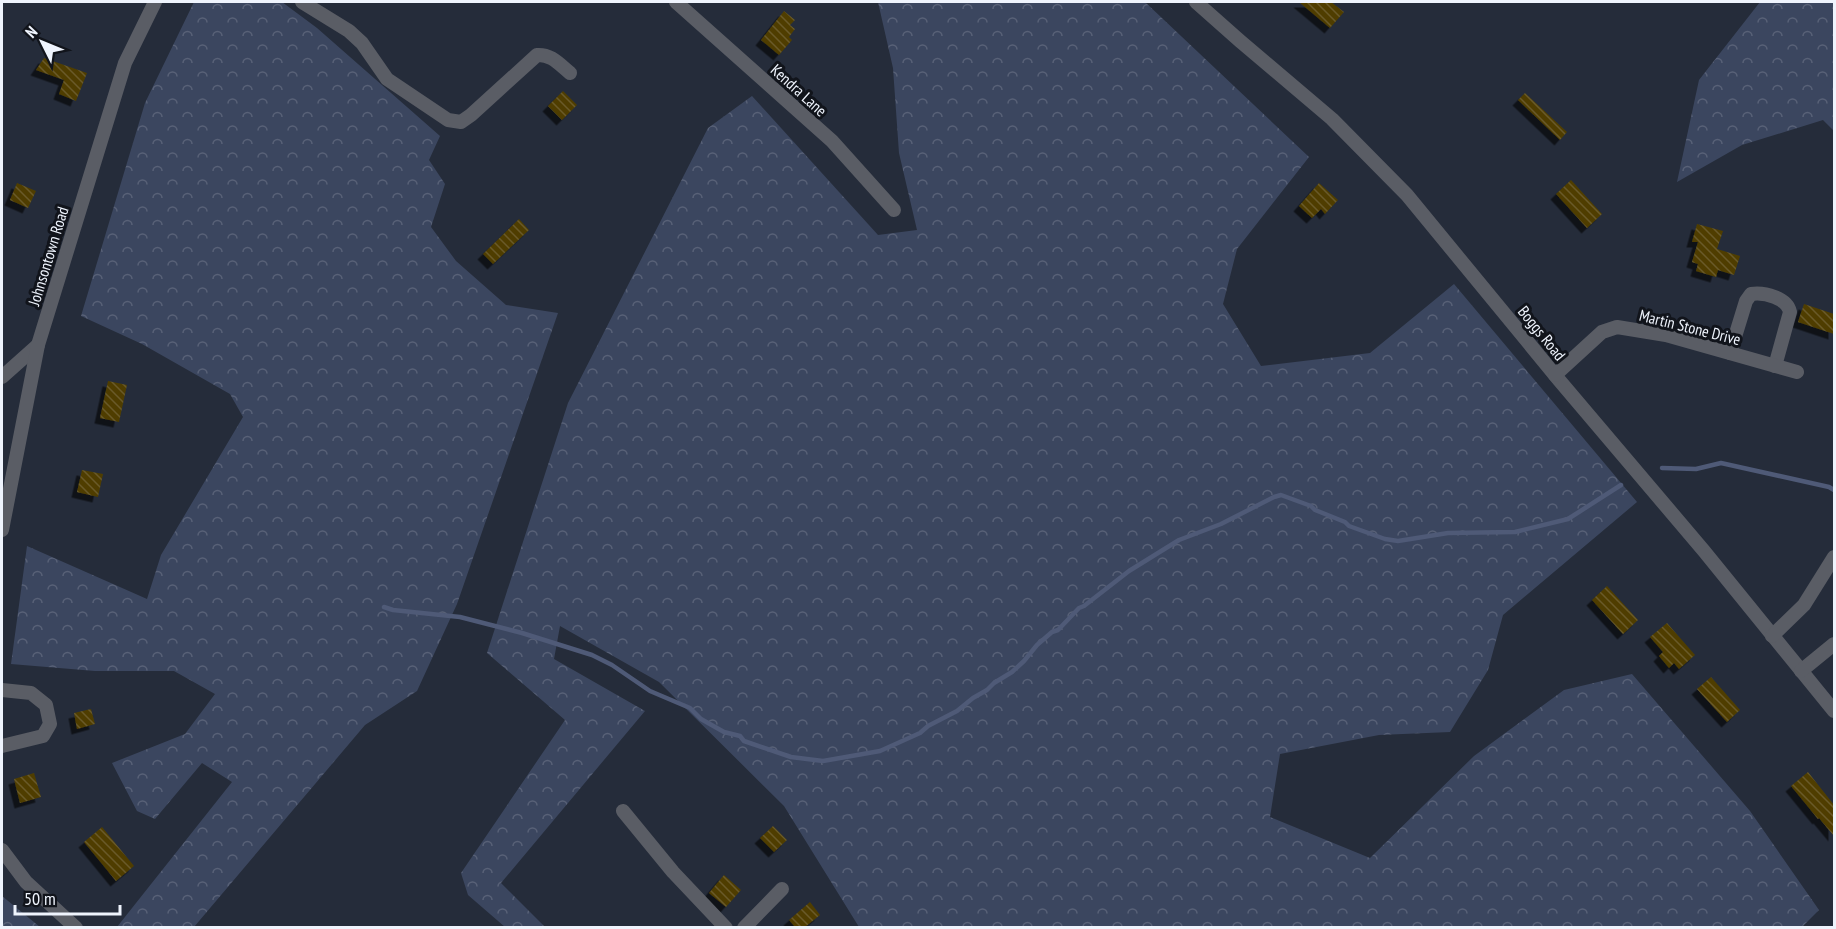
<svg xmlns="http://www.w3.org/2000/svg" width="1836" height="929" font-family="'PT Sans Narrow',sans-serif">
<defs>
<pattern id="forest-crowns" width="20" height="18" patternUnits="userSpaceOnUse" patternTransform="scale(1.5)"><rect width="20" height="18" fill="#3b465f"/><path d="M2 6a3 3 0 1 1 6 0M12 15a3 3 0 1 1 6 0" fill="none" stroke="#586177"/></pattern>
<pattern id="building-back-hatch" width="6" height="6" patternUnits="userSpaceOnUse" patternTransform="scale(1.5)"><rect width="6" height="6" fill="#4f3e03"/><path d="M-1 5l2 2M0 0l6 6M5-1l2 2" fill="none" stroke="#695a29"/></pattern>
<filter id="shadow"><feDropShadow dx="-5.5" dy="5.5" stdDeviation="0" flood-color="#0009"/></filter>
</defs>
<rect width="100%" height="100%" fill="#252c3a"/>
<!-- forest -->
<g fill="url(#forest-crowns)">
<polygon points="194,2 282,2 317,28 440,136 429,160 445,184 431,227 456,261 506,305 558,313 457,604 417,691 365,725 194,927 117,927 232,782 202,763 155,819 137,811 112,763 185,734 215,694 174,671 95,671 11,664 27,546 147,599 161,555 243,417 230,394 142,344 81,316 145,103"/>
<polygon points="878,2 1145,2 1309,157 1237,249 1223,304 1261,366 1370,353 1454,284 1637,502 1503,615 1488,670 1450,732 1379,735 1280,754 1270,817 1370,858 1474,756 1564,690 1632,674 1750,811 1819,910 1802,927 859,927 784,806 659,682 560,626 554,659 645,711 501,883 545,927 505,927 468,895 461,873 565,720 487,653 568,403 708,128 752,96 878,235 917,230 899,153 893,68"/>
<polygon points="1760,2 1834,2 1834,131 1823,120 1742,145 1677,182 1699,80"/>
<polygon points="2,896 40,927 2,927"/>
</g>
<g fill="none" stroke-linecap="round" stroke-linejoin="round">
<!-- stream -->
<g stroke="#4f5a77" stroke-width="4.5">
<polyline points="1662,468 1696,469 1721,463 1829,487 1834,490"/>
<polyline points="384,607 393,610 460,617 522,633 592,655 612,665 650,691 690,708 701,719 724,732 740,736 744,741 791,757 823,761 880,751 920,733 928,726 957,711 973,698 987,690 994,683 1012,672 1024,661 1037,645 1052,632 1058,630 1079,608 1084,606 1129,571 1179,540 1221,524 1274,497 1281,495 1311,506 1315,510 1345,522 1349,526 1385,539 1398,541 1448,533 1515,532 1568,519 1621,485"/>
</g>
</g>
<!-- building -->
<g fill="url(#building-back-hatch)" filter="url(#shadow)">
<polygon points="1299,2 1331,2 1344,12 1330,28"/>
<polygon points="784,11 795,20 790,25 795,29 789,37 792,40 779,55 761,40"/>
<polygon points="44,58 87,73 76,101 59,94 64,80 36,70"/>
<polygon points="563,91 577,105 562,120 548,106"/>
<polygon points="1525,93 1567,132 1560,140 1518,100"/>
<polygon points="1571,180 1602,214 1587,228 1556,194"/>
<polygon points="17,183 36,191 28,208 10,200"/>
<polygon points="1319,183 1338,200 1325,214 1321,209 1312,218 1299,206"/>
<polygon points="519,219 529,230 493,264 483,254"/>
<polygon points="1697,224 1723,231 1717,249 1740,256 1734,275 1718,270 1716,277 1696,271 1698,264 1692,262 1698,242 1692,242"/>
<polygon points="1804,304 1834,314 1834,334 1798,322"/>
<polygon points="108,381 127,385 119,422 100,418"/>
<polygon points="82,470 103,474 98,497 77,492"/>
<polygon points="1607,586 1638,620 1623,634 1592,600"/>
<polygon points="1667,623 1695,655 1679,669 1674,663 1669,668 1659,656 1663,652 1650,637"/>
<polygon points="1711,677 1740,710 1727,722 1697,689"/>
<polygon points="91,709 95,724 77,729 74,713"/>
<polygon points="1808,772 1834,805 1834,836 1819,818 1818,819 1791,786"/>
<polygon points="34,773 41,797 20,803 14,779"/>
<polygon points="773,826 787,840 774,852 760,838"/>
<polygon points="102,827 134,866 116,881 84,842"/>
<polygon points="724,875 741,890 726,907 709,893"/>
<polygon points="810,902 820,915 805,927 795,927 789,920"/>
</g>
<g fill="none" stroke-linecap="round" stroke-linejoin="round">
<!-- minor -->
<g stroke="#5a5d65" stroke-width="14">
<path d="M302,2L349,31L362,43L387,79L448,120L461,122L471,115L537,55C551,54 559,64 570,73"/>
<polyline points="676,2 832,141 894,210"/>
<polyline points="1196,2 1240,41 1332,119 1407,195 1559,380 1704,551 1834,711"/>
<path d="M1730,353L1746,301L1751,294C1765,292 1787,298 1790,312L1775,366"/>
<polyline points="1555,375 1602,332 1617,327 1666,335 1797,372"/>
<polyline points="2,377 38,345"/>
<polyline points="2,530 38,345 125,63 155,2"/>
<polyline points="1772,636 1804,605 1834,557"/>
<polyline points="1801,671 1834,644"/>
<polyline points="2,690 31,693 46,705 50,724 43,736 2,746"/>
<polyline points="623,811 673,872 726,928"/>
<polyline points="2,850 26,882 76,928"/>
<polyline points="744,928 782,889"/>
</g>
</g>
<g text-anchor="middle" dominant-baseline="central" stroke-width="6" stroke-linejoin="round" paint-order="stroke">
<!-- street labels -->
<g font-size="16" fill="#eff4fd" stroke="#11141b">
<text transform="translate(799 90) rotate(42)">Kendra Lane</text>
<text transform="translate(48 256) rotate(-73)">Johnsontown Road</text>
<text transform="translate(1690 327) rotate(14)">Martin Stone Drive</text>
<text transform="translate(1542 333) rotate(51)">Boggs Road</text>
</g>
</g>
<!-- border -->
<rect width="1836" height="929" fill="none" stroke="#eff4fd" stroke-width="6"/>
<!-- north arrow -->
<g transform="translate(42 42) rotate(313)" stroke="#11141b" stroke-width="4.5" paint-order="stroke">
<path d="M0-4.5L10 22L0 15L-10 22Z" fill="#eff4fd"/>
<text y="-9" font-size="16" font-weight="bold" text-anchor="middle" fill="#eff4fd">N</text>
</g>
<!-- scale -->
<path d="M15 905v9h105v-9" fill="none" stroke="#eff4fd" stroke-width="3"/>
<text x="24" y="905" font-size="18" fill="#eff4fd" stroke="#11141b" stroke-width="4.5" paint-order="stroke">50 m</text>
</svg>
